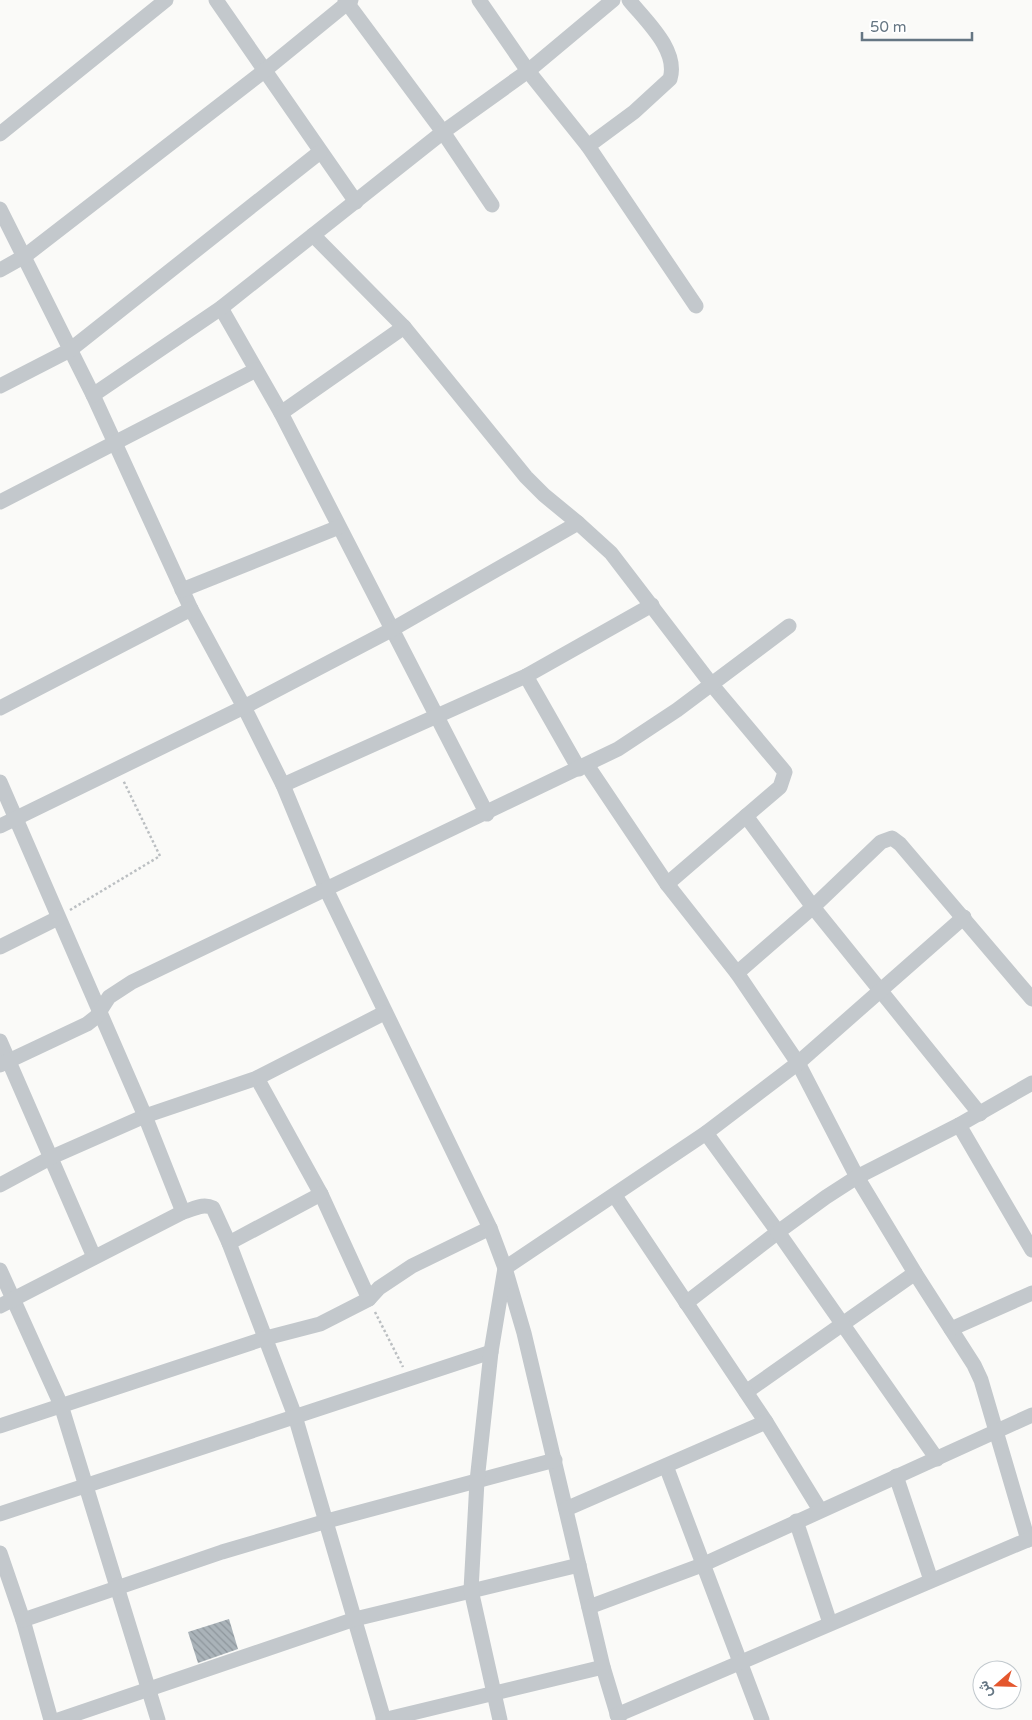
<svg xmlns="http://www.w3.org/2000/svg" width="1032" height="1720" font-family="'Varela Round',Vazirmatn,sans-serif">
<defs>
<pattern id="building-back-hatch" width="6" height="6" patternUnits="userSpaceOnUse" patternTransform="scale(1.25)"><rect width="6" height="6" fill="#aab3b9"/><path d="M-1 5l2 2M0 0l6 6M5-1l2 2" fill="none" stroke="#8e969c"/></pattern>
</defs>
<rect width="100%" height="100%" fill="#fafaf8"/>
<!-- building -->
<polygon fill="url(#building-back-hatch)" points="229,1619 238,1649 198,1663 188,1632"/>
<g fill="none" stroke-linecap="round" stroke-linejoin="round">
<!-- path -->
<g stroke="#bbbfc2" stroke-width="2.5" stroke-dasharray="2.5 2.5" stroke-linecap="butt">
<polyline points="70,910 160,856 123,780"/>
<polyline points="375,1312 403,1367"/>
</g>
<!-- minor -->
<g stroke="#c3c8cc" stroke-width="15">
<polyline points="216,0 356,202"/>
<polyline points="345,0 443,132 492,205"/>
<polyline points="479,0 528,71 588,146"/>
<path d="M629,0C645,20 679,50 670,79L634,112L588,146L696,306"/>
<polyline points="0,134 166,0"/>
<polyline points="0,209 93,395 191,609 244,707 283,785 326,889 490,1228 505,1268 524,1333 603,1667 619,1720"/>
<polyline points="313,235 404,327 526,477 544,495 578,523"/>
<polyline points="0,270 25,256 264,71 351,0"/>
<polyline points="221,308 281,413 487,814"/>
<polyline points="0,386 70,350 320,152"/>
<polyline points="93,395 221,308 443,132 528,71 613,0"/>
<polyline points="281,413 404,327"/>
<polyline points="0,502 256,370"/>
<polyline points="182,590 339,527"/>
<polyline points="526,676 652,605"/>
<polyline points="0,708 191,609"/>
<polyline points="587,765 667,884 737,973 798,1063 857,1177 915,1273 746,1392"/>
<polyline points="0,782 145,1116 183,1212"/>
<polyline points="283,785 526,676 579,769"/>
<polyline points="746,816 813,907 980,1114"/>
<polyline points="0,826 244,707 391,630 578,523 611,553 712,685 785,772 780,787 667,884"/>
<polyline points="0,947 58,918"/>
<polyline points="737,973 813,907 881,842 892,838 900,844 1032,999"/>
<polyline points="0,1041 94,1257"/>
<polyline points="0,1065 87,1024 96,1017 109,997 132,982 618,749 677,710 789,626"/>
<polyline points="257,1078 321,1194 369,1299"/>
<polyline points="959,1125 1032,1250"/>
<polyline points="0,1185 52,1157 145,1116 257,1078 384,1013"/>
<polyline points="615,1196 766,1422 820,1510"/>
<polyline points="229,1243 321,1194"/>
<polyline points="0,1270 61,1405 158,1720"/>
<polyline points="915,1273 974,1365 981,1380 1028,1540"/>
<polyline points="686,1303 778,1232 706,1133"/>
<path d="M0,1306L183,1212C194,1209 203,1203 213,1208L229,1243L295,1416L384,1720"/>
<polyline points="951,1329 1032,1293"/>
<polyline points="0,1426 266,1338 320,1324 369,1299 379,1288 412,1266 490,1228"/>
<polyline points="937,1459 778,1232 826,1197 857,1177 959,1125 1032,1083"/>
<polyline points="666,1466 762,1720"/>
<polyline points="896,1476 931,1580"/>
<polyline points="566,1509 766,1422"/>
<polyline points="0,1514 491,1352"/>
<polyline points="796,1521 830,1623"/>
<polyline points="0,1553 23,1620 51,1720"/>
<polyline points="589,1607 702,1565 1032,1415"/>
<polyline points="23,1620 222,1552 327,1521 555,1460"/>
<polyline points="617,1715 1032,1538"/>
<polyline points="58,1720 355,1619 579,1565"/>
<polyline points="383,1720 603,1667"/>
<polyline points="500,1720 471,1590 477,1481 491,1352 505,1268 706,1133 798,1063 964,917"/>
</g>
</g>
<!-- north arrow -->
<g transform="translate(997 1685) rotate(250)"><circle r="24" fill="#ffffff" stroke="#c1c8cd"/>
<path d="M0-4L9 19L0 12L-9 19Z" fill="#e4572e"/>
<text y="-8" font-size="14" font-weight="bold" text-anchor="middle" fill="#657683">ش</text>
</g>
<!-- scale -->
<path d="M862 32v8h110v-8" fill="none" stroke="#657683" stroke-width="2.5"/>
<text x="870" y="32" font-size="15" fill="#657683" stroke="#ffffff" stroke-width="4" paint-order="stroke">50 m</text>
</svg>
